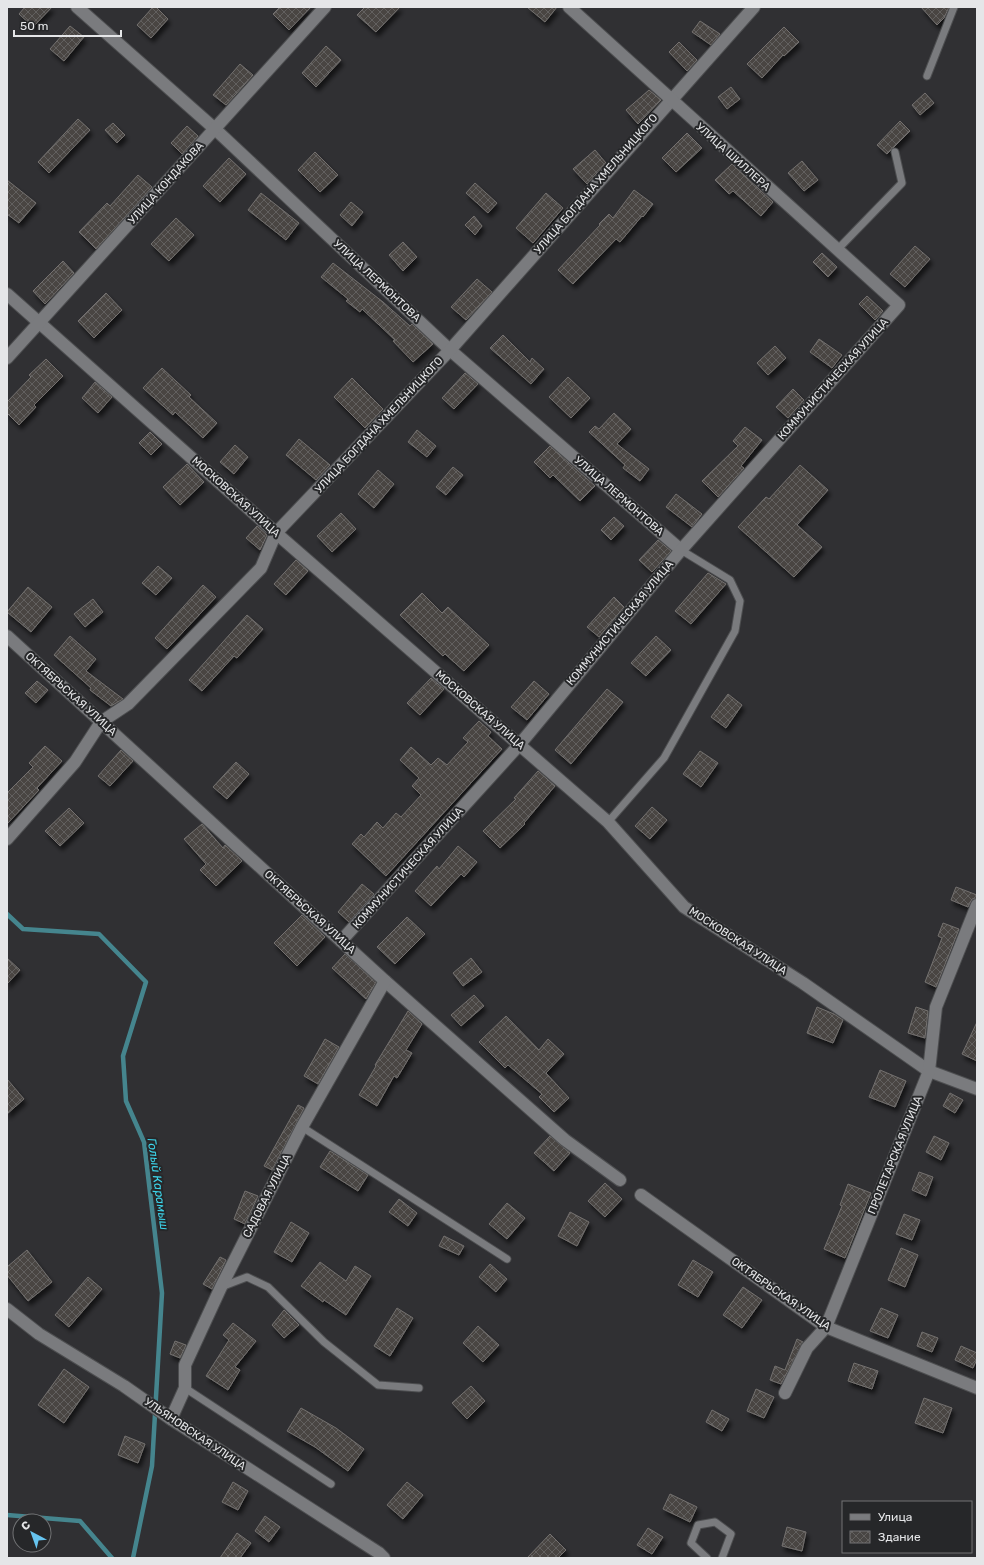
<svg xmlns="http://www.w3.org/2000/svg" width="984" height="1565" font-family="Rubik,sans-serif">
<defs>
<pattern id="building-cross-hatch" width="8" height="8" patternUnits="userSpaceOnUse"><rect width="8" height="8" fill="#484543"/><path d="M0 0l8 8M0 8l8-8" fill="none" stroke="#62605e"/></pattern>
<filter id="shadow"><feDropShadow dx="2.5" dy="4.5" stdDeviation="2" flood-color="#0009"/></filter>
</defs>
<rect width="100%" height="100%" fill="#303033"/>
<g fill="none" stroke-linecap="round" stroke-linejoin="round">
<!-- stream -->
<g stroke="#45858e" stroke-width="4.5">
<polyline points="7,914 23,929 99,934 146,982 123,1056 126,1101 144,1142 162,1293 152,1466 133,1558"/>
<polyline points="7,1515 80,1521 112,1558"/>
</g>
</g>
<!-- building -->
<g fill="url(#building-cross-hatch)" stroke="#74716f" filter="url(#shadow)">
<polygon points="25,7 52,7 33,27 19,14"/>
<polygon points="153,7 156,7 168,19 151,38 137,25"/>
<polygon points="280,7 311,7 289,30 273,14"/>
<polygon points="365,7 400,7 376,32 357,15"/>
<polygon points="527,7 557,7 545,22"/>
<polygon points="921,7 949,7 944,18 937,25"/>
<polygon points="700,21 720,34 711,45 692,32"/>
<polygon points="70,26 84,37 64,61 50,49"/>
<polygon points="784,27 799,42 784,56 783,55 762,78 747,64"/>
<polygon points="679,42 697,60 687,71 669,52"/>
<polygon points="326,46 341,60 316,87 302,73"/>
<polygon points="240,64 253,75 226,105 213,95"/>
<polygon points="731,87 740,99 727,109 718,97"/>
<polygon points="649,90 661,100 638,124 626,110"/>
<polygon points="925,93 934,103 920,115 912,105"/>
<polygon points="78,119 90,130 49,173 38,162"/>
<polygon points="900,121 910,131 887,154 877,145"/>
<polygon points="113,123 125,135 117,143 105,130"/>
<polygon points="187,126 198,136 182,154 171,143"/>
<polygon points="687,133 702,148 676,172 662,158"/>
<polygon points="595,150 606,163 587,184 573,169"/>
<polygon points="315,152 338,175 320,192 298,170"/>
<polygon points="229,158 246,174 220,202 203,186"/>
<polygon points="802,161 818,180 804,191 788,173"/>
<polygon points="732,164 773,202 761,216 733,191 729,194 715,180"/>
<polygon points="138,175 152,187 96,249 79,232 107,203 110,206"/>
<polygon points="7,180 36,203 19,223 7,214"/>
<polygon points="475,183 497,203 488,213 466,193"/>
<polygon points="634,190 653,204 643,217 642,216 620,242 616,239 573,284 558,270 600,225 599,224 609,214 613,218"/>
<polygon points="261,193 299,223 286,240 248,210"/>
<polygon points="546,193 563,208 533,243 516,228"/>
<polygon points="351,202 363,212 352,226 340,215"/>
<polygon points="474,216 482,226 475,235 465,225"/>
<polygon points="176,218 194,235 169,261 151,244"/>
<polygon points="403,242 417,257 403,271 389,255"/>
<polygon points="915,246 930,259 905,287 890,274"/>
<polygon points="822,253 837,267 828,277 813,262"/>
<polygon points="63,261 74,273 45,304 33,291"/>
<polygon points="333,263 383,302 410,326 412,324 433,344 413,362 393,341 395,340 362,309 360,312 346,301 348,299 321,277"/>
<polygon points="477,279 492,292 466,320 451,307"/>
<polygon points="106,293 122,310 94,338 78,321"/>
<polygon points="867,296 883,311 875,320 859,304"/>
<polygon points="503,335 530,362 532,358 544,369 531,384 490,348"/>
<polygon points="819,339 842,355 832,368 810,352"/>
<polygon points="775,346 786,358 768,375 757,363"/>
<polygon points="46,359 63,376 34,405 36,407 19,425 7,413 7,402 31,377 29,375"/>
<polygon points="162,368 191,395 189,397 217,423 203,438 175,412 173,415 143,388"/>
<polygon points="465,373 478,384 454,409 442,398"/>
<polygon points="568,377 590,398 571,418 549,397"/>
<polygon points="352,378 383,409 365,428 334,397"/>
<polygon points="95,382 112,397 98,413 82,398"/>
<polygon points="793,389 804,400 788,418 776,407"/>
<polygon points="614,413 631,429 617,444 649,469 640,481 623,468 625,465 589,432 595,426 599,429"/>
<polygon points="745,427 762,440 741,466 744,468 718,497 702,481 738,446 733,441"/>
<polygon points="417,430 436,446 427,457 408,442"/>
<polygon points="150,432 162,444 151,455 139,443"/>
<polygon points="299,439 330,465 316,480 286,455"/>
<polygon points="235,445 248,457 234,474 220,462"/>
<polygon points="550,446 595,486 580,501 553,475 550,478 534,462"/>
<polygon points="187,464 204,482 180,505 163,487"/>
<polygon points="800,465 828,490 797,525 822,547 794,577 738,527 766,497 769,499"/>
<polygon points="453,467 463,475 446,495 436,487"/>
<polygon points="378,470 394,484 374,508 358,494"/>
<polygon points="676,494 702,514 692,527 666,507"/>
<polygon points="341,513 356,529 332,552 317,536"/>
<polygon points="614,517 624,526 611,540 601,530"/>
<polygon points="257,526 267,535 260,550 246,538"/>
<polygon points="658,540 671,551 652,572 639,560"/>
<polygon points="296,560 308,571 286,595 274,584"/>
<polygon points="158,566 172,578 156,595 142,583"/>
<polygon points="708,573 726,584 691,624 675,611"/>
<polygon points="203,585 216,597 167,649 155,638"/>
<polygon points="28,587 52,607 31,632 7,612"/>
<polygon points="422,593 442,613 448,607 489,645 464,671 445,654 443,656 400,615"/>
<polygon points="614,597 624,607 599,637 587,627"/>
<polygon points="93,599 103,612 85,627 74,614"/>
<polygon points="247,615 263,629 237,658 234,656 202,691 189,680"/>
<polygon points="70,636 96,659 86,671 123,699 111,706 90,690 91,688 54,655"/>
<polygon points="656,636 671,650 646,676 631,663"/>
<polygon points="431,678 444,689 420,715 407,703"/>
<polygon points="37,681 48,690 36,703 25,693"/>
<polygon points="534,681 549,694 527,720 511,707"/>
<polygon points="607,689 623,702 571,764 555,750"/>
<polygon points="728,694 742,705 726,728 711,717"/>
<polygon points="479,721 491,732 488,736 502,749 386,876 352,844 361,834 364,837 377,822 383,828 396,813 401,817 421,795 412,786 419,778 400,760 411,747 431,765 438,758 447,765 468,742 463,738"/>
<polygon points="45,746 62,761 37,788 39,790 7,824 7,793 33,767 29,763"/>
<polygon points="121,750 133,761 110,786 98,776"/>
<polygon points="700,751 718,763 701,787 683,774"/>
<polygon points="236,762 249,774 227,799 213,787"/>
<polygon points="538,771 555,786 524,823 525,824 500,848 483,831 516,799 514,798"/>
<polygon points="652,807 667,820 650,839 635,826"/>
<polygon points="69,808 84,823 60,846 45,831"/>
<polygon points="202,824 223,848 225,845 242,861 216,886 200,870 206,864 184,839"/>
<polygon points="458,846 477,862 464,877 461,874 431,906 415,891 437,866 439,869"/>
<polygon points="362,884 374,894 349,922 338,912"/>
<polygon points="956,887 977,895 977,898 972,899 968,907 951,900"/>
<polygon points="302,915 325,937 297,966 274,943"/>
<polygon points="407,917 425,934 395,964 377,947"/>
<polygon points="943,923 959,929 936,987 925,982 942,938 938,936"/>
<polygon points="345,954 376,982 366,999 332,968"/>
<polygon points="7,958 20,970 7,984"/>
<polygon points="471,958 482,972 463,986 453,973"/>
<polygon points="474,995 484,1006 461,1026 451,1015"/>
<polygon points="817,1007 834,1014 843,1020 833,1043 807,1033"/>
<polygon points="916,1007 928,1011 925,1038 908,1033"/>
<polygon points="408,1011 422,1024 406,1050 412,1053 397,1078 394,1076 377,1106 359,1095 376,1066 375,1065"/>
<polygon points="506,1016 539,1050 548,1039 564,1054 546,1073 569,1098 554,1112 539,1097 542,1094 508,1065 505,1068 479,1042"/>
<polygon points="977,1022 977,1061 962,1054"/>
<polygon points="325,1039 339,1047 318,1084 304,1076"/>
<polygon points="880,1070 906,1081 895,1107 869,1097"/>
<polygon points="7,1079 24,1099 7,1114"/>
<polygon points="950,1093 963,1100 955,1113 943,1106"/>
<polygon points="298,1105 304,1108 272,1170 264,1166"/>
<polygon points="550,1136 570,1153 554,1171 534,1153"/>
<polygon points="934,1136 949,1143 941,1160 926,1152"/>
<polygon points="330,1151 368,1175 358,1191 320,1167"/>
<polygon points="919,1172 933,1177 926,1196 912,1190"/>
<polygon points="605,1183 622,1199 605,1217 588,1201"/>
<polygon points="848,1184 871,1193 845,1258 824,1249 842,1206 840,1205"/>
<polygon points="245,1191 258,1196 245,1224 234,1219"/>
<polygon points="399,1199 417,1213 408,1226 389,1212"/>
<polygon points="507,1203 525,1218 507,1239 489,1224"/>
<polygon points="570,1212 589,1222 577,1246 558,1236"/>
<polygon points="904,1214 920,1220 912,1240 896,1234"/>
<polygon points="291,1222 309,1233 292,1262 274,1252"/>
<polygon points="444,1236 464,1246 459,1255 439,1246"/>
<polygon points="901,1248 918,1255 905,1287 888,1280"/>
<polygon points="27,1250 52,1282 28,1301 7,1275 7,1267"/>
<polygon points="220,1257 226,1260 212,1289 203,1284"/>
<polygon points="693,1260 713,1272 698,1297 678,1285"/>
<polygon points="320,1262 346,1281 355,1266 371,1276 346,1315 324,1300 323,1302 301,1286"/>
<polygon points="490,1264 507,1279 496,1292 479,1277"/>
<polygon points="88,1277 102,1289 69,1327 55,1315"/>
<polygon points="743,1287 762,1300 742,1328 723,1315"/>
<polygon points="397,1308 413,1318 390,1356 374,1346"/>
<polygon points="881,1308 898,1315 888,1338 870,1331"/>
<polygon points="284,1310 299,1325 284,1338 272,1325"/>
<polygon points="233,1323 256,1341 235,1367 240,1370 228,1390 206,1376 229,1340 223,1335"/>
<polygon points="478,1326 499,1345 483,1362 463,1343"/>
<polygon points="922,1332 938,1338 932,1352 917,1346"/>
<polygon points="797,1339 803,1342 781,1384 770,1380 775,1366 785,1370"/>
<polygon points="175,1341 186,1345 180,1358 170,1354"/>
<polygon points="961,1346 977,1353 977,1359 973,1368 955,1360"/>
<polygon points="854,1363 878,1371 872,1389 848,1381"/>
<polygon points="64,1369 89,1387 64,1423 38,1405"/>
<polygon points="471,1386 485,1401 467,1419 452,1403"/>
<polygon points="756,1389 774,1397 764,1418 747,1411"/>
<polygon points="924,1398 952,1408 943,1433 915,1423"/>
<polygon points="301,1408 336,1428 364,1449 348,1471 315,1447 287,1431"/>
<polygon points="712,1410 729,1419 722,1431 706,1422"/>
<polygon points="125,1436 145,1444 138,1463 118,1455"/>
<polygon points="233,1482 248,1491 238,1510 222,1502"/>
<polygon points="407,1482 423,1495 403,1519 387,1505"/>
<polygon points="670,1494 697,1507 690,1522 663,1509"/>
<polygon points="265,1516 280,1527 269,1542 255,1531"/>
<polygon points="787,1527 806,1532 802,1551 782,1546"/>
<polygon points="648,1528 663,1537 652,1554 637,1545"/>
<polygon points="237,1533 251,1543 240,1558 220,1558"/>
<polygon points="550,1534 566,1550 558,1558 527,1558"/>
</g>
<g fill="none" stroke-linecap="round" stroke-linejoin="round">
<!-- service casing -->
<g stroke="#4d4e50" stroke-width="9">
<g id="service">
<polyline points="927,76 954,7"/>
<polyline points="837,250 902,183 895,152"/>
<polyline points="608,822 664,758 735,631 740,601 730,580 681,550"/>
<polyline points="302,1127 507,1259"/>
<polyline points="221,1287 247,1277 268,1287 324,1342 378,1385 419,1388"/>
<polyline points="185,1388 331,1484"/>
<polyline points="707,1558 691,1543 698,1525 715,1522 731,1534 722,1558"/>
</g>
</g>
<!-- minor casing -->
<g stroke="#4d4e50" stroke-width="14">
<g id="minor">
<polyline points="77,7 215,129 450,350 681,550"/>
<polyline points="7,294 276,533 608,822 684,907 803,983 929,1071 977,1089"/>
<polyline points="7,358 325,7"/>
<polyline points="7,636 385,981 565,1140 620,1180"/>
<polyline points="7,839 75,762 101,722 128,704 261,568 276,533 450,350 754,7"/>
<polyline points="341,941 520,744 681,550 899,305 569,7"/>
<polyline points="641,1195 826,1327 977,1388"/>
<polyline points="785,1393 807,1348 826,1327 929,1071 936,1007 977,905"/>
<polyline points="171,1419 185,1388 185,1365 221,1287 302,1127 385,981"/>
</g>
</g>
<!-- tertiary casing -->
<g stroke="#4d4e50" stroke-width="14">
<polyline id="tertiary" points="7,1309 39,1334 124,1386 171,1419 379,1553 384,1558"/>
</g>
<!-- service -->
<use href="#service" stroke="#7a7b7e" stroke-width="7"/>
<!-- minor -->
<use href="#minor" stroke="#7a7b7e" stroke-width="12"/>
<!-- tertiary -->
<use href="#tertiary" stroke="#7a7b7e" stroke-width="12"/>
</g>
<g text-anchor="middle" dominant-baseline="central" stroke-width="4" stroke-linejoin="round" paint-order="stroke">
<!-- street labels -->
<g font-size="11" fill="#e5e6e8" stroke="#262729">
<text transform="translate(733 157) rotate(42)">УЛИЦА ШИЛЛЕРА</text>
<text transform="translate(166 183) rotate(-48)">УЛИЦА КОНДАКОВА</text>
<text transform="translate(596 184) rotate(-49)">УЛИЦА БОГДАНА ХМЕЛЬНИЦКОГО</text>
<text transform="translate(377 281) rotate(43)">УЛИЦА ЛЕРМОНТОВА</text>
<text transform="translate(833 379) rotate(-48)">КОММУНИСТИЧЕСКАЯ УЛИЦА</text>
<text transform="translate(379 425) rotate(-47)">УЛИЦА БОГДАНА ХМЕЛЬНИЦКОГО</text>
<text transform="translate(619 496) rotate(41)">УЛИЦА ЛЕРМОНТОВА</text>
<text transform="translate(236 497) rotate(42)">МОСКОВСКАЯ УЛИЦА</text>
<text transform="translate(620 623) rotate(-50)">КОММУНИСТИЧЕСКАЯ УЛИЦА</text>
<text transform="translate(71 694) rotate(42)">ОКТЯБРЬСКАЯ УЛИЦА</text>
<text transform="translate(480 710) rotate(41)">МОСКОВСКАЯ УЛИЦА</text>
<text transform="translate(408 868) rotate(-48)">КОММУНИСТИЧЕСКАЯ УЛИЦА</text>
<text transform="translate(310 912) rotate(42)">ОКТЯБРЬСКАЯ УЛИЦА</text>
<text transform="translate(738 941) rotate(33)">МОСКОВСКАЯ УЛИЦА</text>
<text transform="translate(895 1155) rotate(-68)">ПРОЛЕТАРСКАЯ УЛИЦА</text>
<text transform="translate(267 1196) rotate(-63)">САДОВАЯ УЛИЦА</text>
<text transform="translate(781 1294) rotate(35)">ОКТЯБРЬСКАЯ УЛИЦА</text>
<text transform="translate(195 1434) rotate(34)">УЛЬЯНОВСКАЯ УЛИЦА</text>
</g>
<!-- water labels -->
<g font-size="12" font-style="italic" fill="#3dd5eb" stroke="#262729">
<text transform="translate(158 1184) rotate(82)">Голый Карамыш</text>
</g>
</g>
<!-- border -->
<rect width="984" height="1565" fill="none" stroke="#e5e6e8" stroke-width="16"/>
<!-- legend -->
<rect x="842" y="1501" width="130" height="52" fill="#262729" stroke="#727375"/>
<rect x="850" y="1514" width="20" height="6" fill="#7a7b7e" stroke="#727375"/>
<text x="878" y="1521" font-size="12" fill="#e5e6e8">Улица</text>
<rect x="850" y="1531" width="20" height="12" fill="url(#building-cross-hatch)" stroke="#727375"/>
<text x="878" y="1541" font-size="12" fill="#e5e6e8">Здание</text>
<!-- north arrow -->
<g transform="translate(32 1533) rotate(319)"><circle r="19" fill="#262729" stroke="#727375"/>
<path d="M0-3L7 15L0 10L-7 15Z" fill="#66c4ef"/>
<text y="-6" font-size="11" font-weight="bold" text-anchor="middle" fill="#e5e6e8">С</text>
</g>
<!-- scale -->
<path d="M14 30v6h107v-6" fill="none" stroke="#e5e6e8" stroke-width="2"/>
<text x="20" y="30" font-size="12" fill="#e5e6e8" stroke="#262729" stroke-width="3" paint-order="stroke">50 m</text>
</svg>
